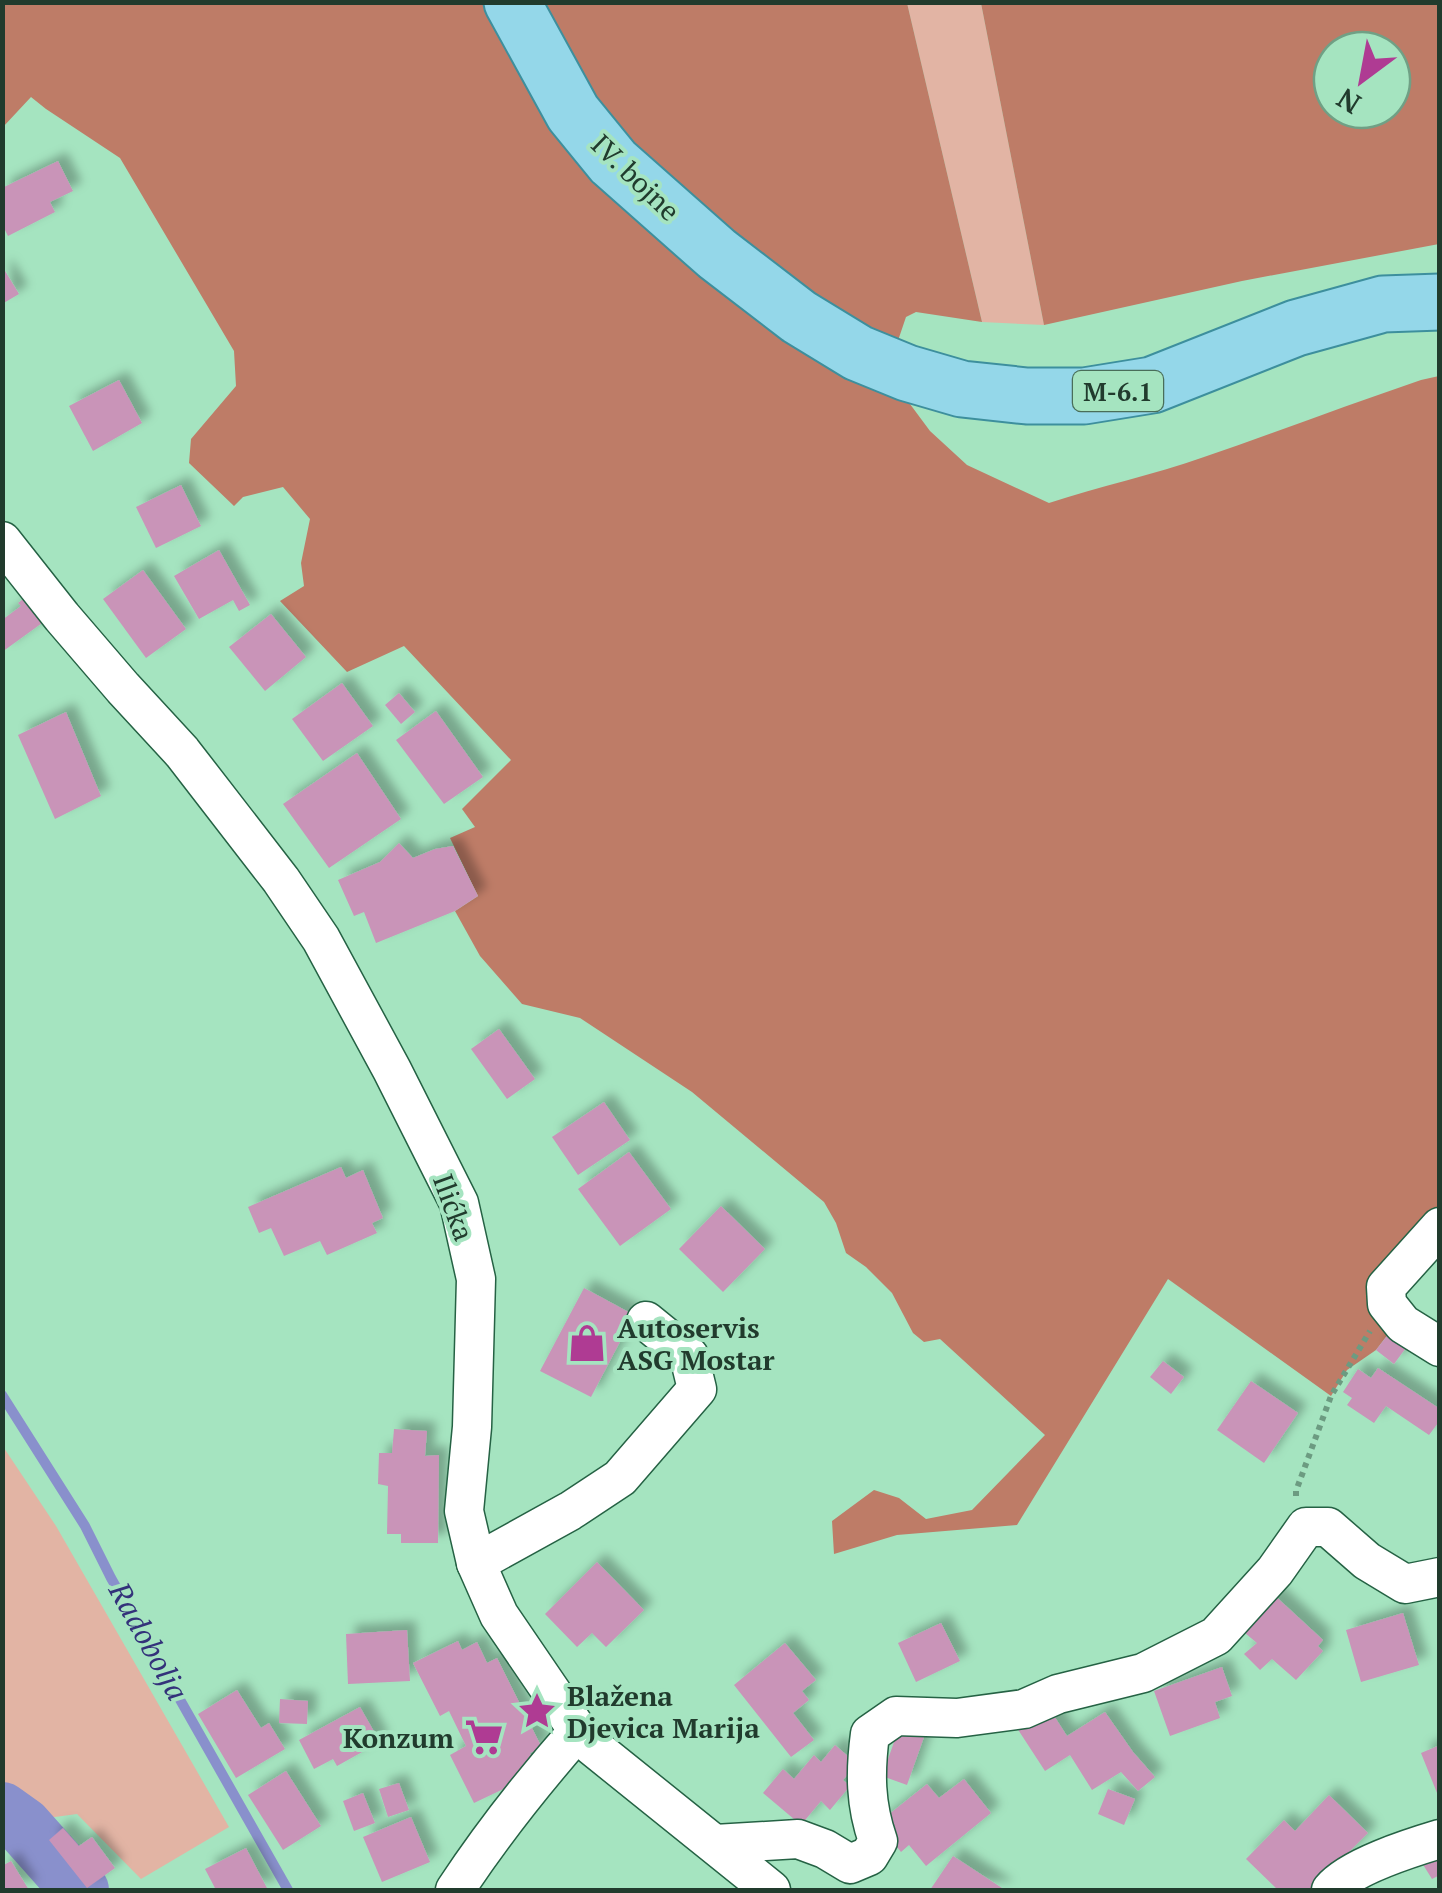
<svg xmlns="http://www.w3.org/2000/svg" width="1442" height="1893" font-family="'PT Serif',serif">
<defs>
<filter id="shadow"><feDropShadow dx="9" dy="-9" stdDeviation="5" flood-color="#0004"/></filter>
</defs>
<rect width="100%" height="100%" fill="#a5e4c0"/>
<!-- green -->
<g fill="#e2b4a4">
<polygon points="907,3 981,3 1044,325 982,322"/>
<polygon points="2,1445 56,1526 229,1827 141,1879 77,1814 40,1819 3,1792"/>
</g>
<!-- forest -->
<g fill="#be7c67" fill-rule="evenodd">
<path d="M3,3H907L982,322L916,312L906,317L887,373L930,431L967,465L1049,503C1100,486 1153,475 1204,457C1276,432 1348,405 1421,380L1439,376L1440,1227L1386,1287L1393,1328L1376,1350L1347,1370L1331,1396L1168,1279L1017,1525L897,1535L834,1554L832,1521L874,1490L899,1498L926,1519L972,1510L1045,1435L940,1339L924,1342L913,1333L892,1293L866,1267L846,1253L836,1223L824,1202L692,1092L580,1018L522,1004L480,956L455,911L478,896L450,838L475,827L462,809L511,760L404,646L347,672L280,601L304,586L301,563L310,519L283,487L243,497L234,506L189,463L191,439L236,386L234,351L120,158L46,109L31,97L3,127Z"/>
<path d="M981,3H1439V244L1242,281L1044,325ZM1332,50H1392V110H1332Z"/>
</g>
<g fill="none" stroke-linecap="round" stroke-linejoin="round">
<!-- stream -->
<polyline stroke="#8990cc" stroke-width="10" points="2,1395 85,1526 111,1578 288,1890"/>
<!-- river -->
<polyline stroke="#8990cc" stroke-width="58" points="2,1811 23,1826 80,1890"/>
</g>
<!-- building -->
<g fill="#c994b8" filter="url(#shadow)">
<polygon points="58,161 73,191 50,202 55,212 8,236 2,224 2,188"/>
<polygon points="2,266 19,294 2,304"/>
<polygon points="119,380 142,423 93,451 69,406"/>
<polygon points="181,485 201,526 156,548 136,507"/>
<polygon points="219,550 250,605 239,611 233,600 199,619 174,576"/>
<polygon points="143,570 186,629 146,658 103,599"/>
<polygon points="31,593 49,618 2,652 2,620 21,606 18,603"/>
<polygon points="271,614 306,657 265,691 229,647"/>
<polygon points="342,683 373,726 323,761 292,719"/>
<polygon points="399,693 415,712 401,724 385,705"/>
<polygon points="436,711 483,777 444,804 396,740"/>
<polygon points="66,712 101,796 55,819 18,735"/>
<polygon points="357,753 401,819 329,868 283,804"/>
<polygon points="399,843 413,858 435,849 453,846 478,896 455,911 376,943 364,912 354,916 338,880 380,862"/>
<polygon points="499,1029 535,1079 507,1099 471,1049"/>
<polygon points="604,1102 630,1140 578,1175 552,1137"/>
<polygon points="629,1152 671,1209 620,1246 578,1189"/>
<polygon points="341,1167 346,1178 363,1170 383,1218 372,1223 377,1233 327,1255 320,1241 284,1256 271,1228 259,1233 248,1207"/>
<polygon points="721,1206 765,1249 723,1292 679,1249"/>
<polygon points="584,1288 634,1315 591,1397 540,1371"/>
<polygon points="1393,1328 1411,1341 1394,1364 1376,1350"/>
<polygon points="1163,1361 1184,1377 1171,1394 1150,1377"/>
<polygon points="1378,1368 1440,1409 1440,1424 1438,1423 1429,1435 1386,1406 1374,1423 1347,1405 1352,1398 1343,1392 1358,1369 1371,1378"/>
<polygon points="1251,1381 1298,1413 1264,1463 1217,1430"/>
<polygon points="394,1429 427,1431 425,1456 439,1455 438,1543 401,1543 401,1534 387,1534 388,1486 378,1484 379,1453 392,1453"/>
<polygon points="597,1562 644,1610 606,1647 592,1633 577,1647 545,1614"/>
<polygon points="1272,1593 1323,1640 1318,1646 1323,1651 1296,1680 1272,1659 1260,1670 1244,1654 1257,1643 1239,1628"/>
<polygon points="1403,1613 1419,1665 1361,1682 1346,1630"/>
<polygon points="941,1623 960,1661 916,1682 898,1643"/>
<polygon points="407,1630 410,1681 348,1684 346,1634"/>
<polygon points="458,1641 462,1650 477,1642 487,1663 497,1658 542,1748 530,1753 539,1772 474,1803 450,1755 466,1746 449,1711 440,1716 413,1663"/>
<polygon points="785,1643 816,1680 802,1691 809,1700 793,1713 814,1740 791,1757 734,1685"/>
<polygon points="1222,1667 1232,1696 1215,1702 1220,1718 1170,1736 1154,1691"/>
<polygon points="237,1690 261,1728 269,1723 285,1749 236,1778 198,1714"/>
<polygon points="280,1699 308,1701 307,1724 279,1723"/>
<polygon points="1047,1705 1067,1736 1105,1712 1133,1752 1155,1777 1138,1791 1121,1772 1092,1790 1070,1755 1045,1771 1015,1725"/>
<polygon points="360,1707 380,1742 337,1766 333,1759 314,1769 299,1740"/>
<polygon points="899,1728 924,1737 907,1785 882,1776"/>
<polygon points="835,1745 857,1764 843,1780 850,1786 830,1810 821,1801 801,1825 763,1793 783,1769 794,1779 814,1755 821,1762"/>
<polygon points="1440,1745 1440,1798 1439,1798 1421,1753"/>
<polygon points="286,1771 321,1826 283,1850 248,1795"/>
<polygon points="964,1779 991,1813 926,1866 909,1845 901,1852 878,1823 927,1784 939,1798"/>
<polygon points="399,1783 409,1810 388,1817 379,1789"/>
<polygon points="1108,1789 1135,1799 1124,1825 1098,1814"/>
<polygon points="363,1793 375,1823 354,1831 343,1801"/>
<polygon points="1329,1795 1368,1833 1311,1890 1278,1890 1246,1859 1284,1820 1295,1831"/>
<polygon points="411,1817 430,1862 382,1882 363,1837"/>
<polygon points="63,1828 79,1846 92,1837 115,1868 87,1888 49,1840"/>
<polygon points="246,1848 268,1890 216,1890 205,1869"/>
<polygon points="1440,1853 1440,1875 1432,1879 1422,1863"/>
<polygon points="953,1856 1005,1890 930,1890"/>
<polygon points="11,1861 29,1890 2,1890 2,1866"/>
</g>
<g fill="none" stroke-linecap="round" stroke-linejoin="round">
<!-- minor casing -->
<g stroke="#256244" stroke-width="41">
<g id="minor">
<polyline points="2,541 62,617 123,688 182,752 281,880 321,939 392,1070 459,1203 476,1279 472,1427 464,1511 476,1563 499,1615 574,1725 592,1746 771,1890"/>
<polyline points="1440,1227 1386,1287 1387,1304 1403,1324 1440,1347"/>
<polyline points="476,1563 570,1511 620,1478 697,1389 689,1356 646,1321"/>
<path d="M715,1844L798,1839L825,1849L850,1864L869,1856L878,1841C865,1804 865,1772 870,1734L896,1716L957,1718L1024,1709L1058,1694L1143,1673L1216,1636L1275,1571L1306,1527H1328L1367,1561L1405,1584L1440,1577"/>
<path d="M455,1890C492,1834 534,1781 578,1731"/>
<path d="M1331,1890C1350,1867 1410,1848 1440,1839"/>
</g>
</g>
<!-- primary casing -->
<g stroke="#3d8f9d" stroke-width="59">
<polyline id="primary" points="512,2 573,113 613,162 717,254 799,317 858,353 907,373 962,389 1027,396 1084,396 1152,385 1296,328 1383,304 1440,302"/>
</g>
<!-- path -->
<polyline stroke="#6c9b81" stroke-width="6" stroke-dasharray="5 5" stroke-linecap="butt" points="1296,1496 1296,1491 1331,1396 1370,1331"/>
<!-- minor -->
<use href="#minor" stroke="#fff" stroke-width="38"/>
<!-- primary -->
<use href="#primary" stroke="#94d7e9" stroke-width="55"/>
</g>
<!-- icons -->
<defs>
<g id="shop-bare" transform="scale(3)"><path d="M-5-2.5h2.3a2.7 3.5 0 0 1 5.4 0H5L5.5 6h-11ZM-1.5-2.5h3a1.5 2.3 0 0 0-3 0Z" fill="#af3b93" stroke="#a5e4c0" stroke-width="2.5" paint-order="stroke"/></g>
<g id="sight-bare" transform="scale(3)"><path d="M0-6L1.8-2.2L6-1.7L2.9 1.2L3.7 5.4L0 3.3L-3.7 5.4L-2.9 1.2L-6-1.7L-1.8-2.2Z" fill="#af3b93" stroke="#a5e4c0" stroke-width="2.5" paint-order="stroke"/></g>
<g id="supermarket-bare" transform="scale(3)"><path d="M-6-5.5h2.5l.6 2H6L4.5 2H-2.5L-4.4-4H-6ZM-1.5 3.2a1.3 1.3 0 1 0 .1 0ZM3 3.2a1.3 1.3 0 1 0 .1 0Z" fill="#af3b93" stroke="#a5e4c0" stroke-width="2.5" paint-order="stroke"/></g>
</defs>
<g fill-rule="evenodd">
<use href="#shop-bare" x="587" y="1343"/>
<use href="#sight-bare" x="537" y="1711"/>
<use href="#supermarket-bare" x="484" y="1737"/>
</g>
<g text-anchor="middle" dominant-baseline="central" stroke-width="8" stroke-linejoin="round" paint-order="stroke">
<!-- shield labels -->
<rect fill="#a5e4c0" stroke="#496e59" stroke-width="2.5" x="1073" y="371" width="90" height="40" rx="8"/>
<g font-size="25" font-weight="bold" fill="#213b2d">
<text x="1118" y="391">M-6.1</text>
</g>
<!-- street labels -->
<g font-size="28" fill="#213b2d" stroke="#a5e4c0">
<text transform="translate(636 177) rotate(44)">IV. bojne</text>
<text transform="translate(454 1207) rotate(70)">Ilićka</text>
</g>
<!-- poi labels -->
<g font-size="28" font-weight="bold" fill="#213b2d" stroke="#a5e4c0" text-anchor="start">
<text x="617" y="1327">Autoservis<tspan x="617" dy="32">ASG Mostar</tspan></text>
<text x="567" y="1695">Blažena<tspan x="567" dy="32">Djevica Marija</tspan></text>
<text x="454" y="1737" text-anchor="end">Konzum</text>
</g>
<!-- water labels -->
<g font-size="30" font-style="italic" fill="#33327a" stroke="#a5e4c0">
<text transform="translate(149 1641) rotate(61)">Radobolja</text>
</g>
</g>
<!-- border -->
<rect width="1442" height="1893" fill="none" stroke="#213b2d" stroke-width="10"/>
<!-- north arrow -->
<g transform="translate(1362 80) rotate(212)"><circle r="48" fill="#a5e4c0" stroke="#70a085" stroke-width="2.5"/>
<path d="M0-8L18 38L0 25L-18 38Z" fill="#af3b93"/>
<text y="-15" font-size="28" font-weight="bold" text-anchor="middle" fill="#213b2d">N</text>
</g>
</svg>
